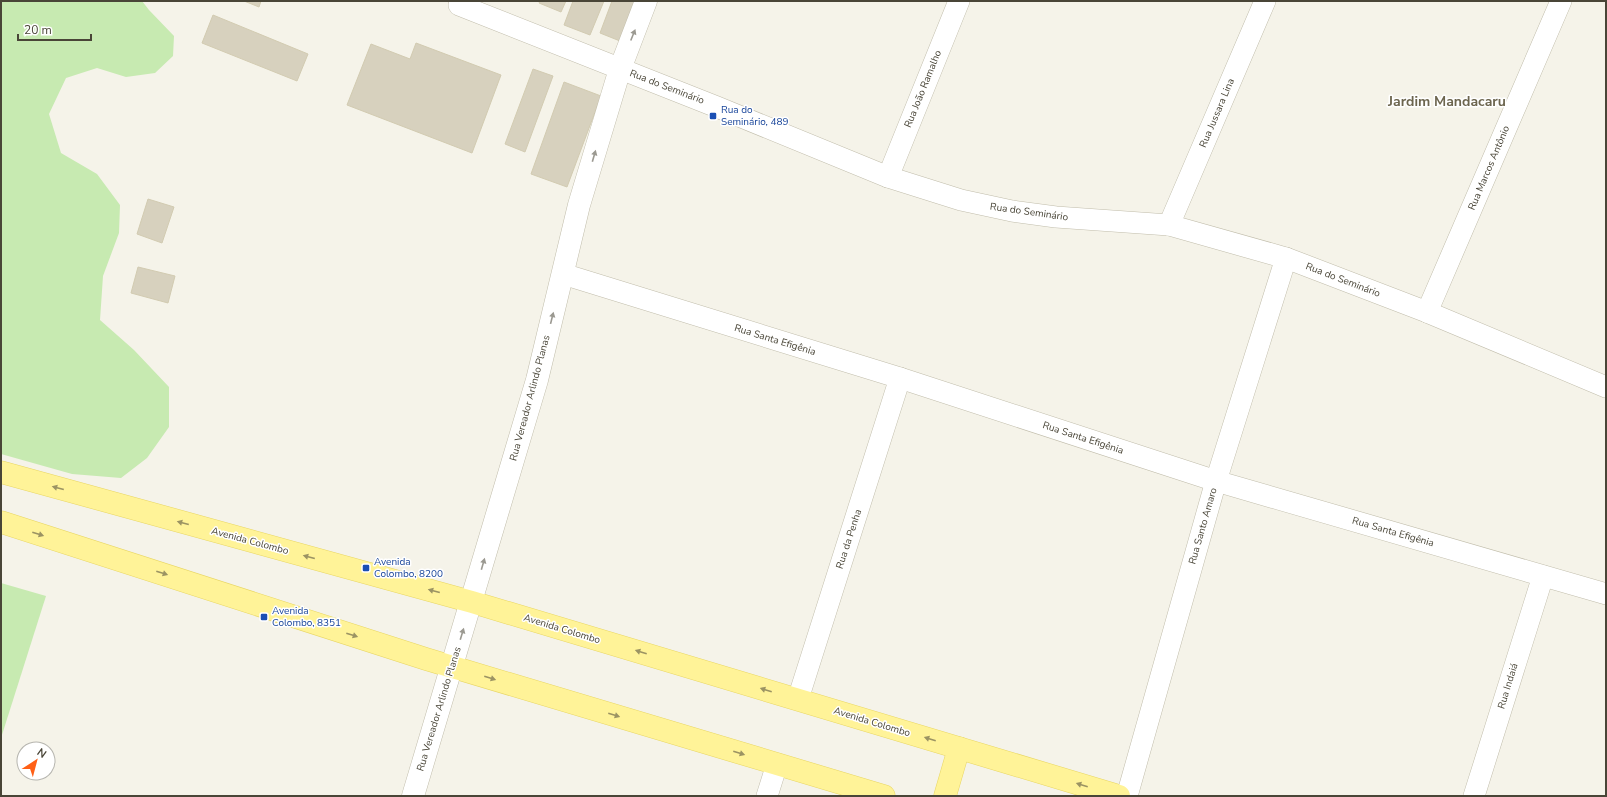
<svg xmlns="http://www.w3.org/2000/svg" width="1607" height="797" font-family="'Nunito Sans',sans-serif">
<rect width="100%" height="100%" fill="#f5f3e9"/>
<!-- green -->
<g fill="#c7eab1">
<polygon points="1,1 142,1 149,10 174,36 173,56 155,73 126,77 97,68 66,78 49,114 61,153 97,174 120,205 119,233 103,276 100,320 134,350 169,387 169,427 147,458 121,478 72,474 1,454"/>
<polygon points="1,583 46,596 1,738"/>
</g>
<!-- building -->
<g fill="#d7d1be" stroke="#d2cbb1">
<polygon points="244,1 261,1 259,7"/>
<polygon points="540,1 566,1 561,12 539,3"/>
<polygon points="573,1 604,1 590,35 564,25"/>
<polygon points="612,1 641,1 625,43 600,33"/>
<polygon points="213,15 308,54 297,81 202,43"/>
<polygon points="416,43 501,75 472,153 347,105 371,44 410,59"/>
<polygon points="533,69 553,76 525,152 505,144"/>
<polygon points="564,82 601,96 567,187 531,174"/>
<polygon points="148,199 174,207 162,243 137,234"/>
<polygon points="138,267 175,276 168,303 131,293"/>
</g>
<g fill="none" stroke-linecap="round" stroke-linejoin="round">
<!-- minor casing -->
<g stroke="#c1bdab" stroke-width="22">
<g id="minor">
<polyline points="459,5 717,107 888,177 961,200 1012,211 1056,217 1169,225 1286,258 1427,312 1606,387"/>
<polyline points="888,177 959,1"/>
<polyline points="1169,225 1265,1"/>
<polyline points="563,274 900,378 1216,481 1606,594"/>
<polyline points="1427,312 1561,1"/>
<polyline points="798,699 900,378"/>
<polyline points="767,796 777,764"/>
<polyline points="1127,796 1216,481 1286,258"/>
<polyline points="1474,796 1543,576"/>
</g>
</g>
<!-- tertiary casing -->
<g stroke="#c1bdab" stroke-width="23">
<polyline id="tertiary" points="413,796 537,380 579,205 620,69 646,1"/>
</g>
<!-- primary casing -->
<g stroke="#e8d664" stroke-width="23">
<g id="primary">
<polyline points="1,472 472,602 1119,796"/>
<polyline points="1,522 426,659 884,796"/>
<polyline points="945,796 959,748"/>
</g>
</g>
<!-- minor -->
<use href="#minor" stroke="#fff" stroke-width="21"/>
<!-- tertiary -->
<use href="#tertiary" stroke="#fff" stroke-width="22"/>
<!-- primary -->
<use href="#primary" stroke="#fff398" stroke-width="22"/>
</g>
<!-- one-way arrows -->
<defs><path id="oneway-solid" d="M-6-.8H1V-3.2L6.5 0L1 3.2V.8H-6Z"/></defs>
<g fill="#9b9991">
<use href="#oneway-solid" transform="translate(633 35) rotate(-68)"/>
<use href="#oneway-solid" transform="translate(594 156) rotate(-74)"/>
<use href="#oneway-solid" transform="translate(552 318) rotate(-76)"/>
<use href="#oneway-solid" transform="translate(483 564) rotate(-74)"/>
<use href="#oneway-solid" transform="translate(462 634) rotate(-73)"/>
</g>
<g fill="#9b9363">
<use href="#oneway-solid" transform="translate(58 488) rotate(-165)"/>
<use href="#oneway-solid" transform="translate(183 523) rotate(-165)"/>
<use href="#oneway-solid" transform="translate(38 534) rotate(18)"/>
<use href="#oneway-solid" transform="translate(309 557) rotate(-165)"/>
<use href="#oneway-solid" transform="translate(162 573) rotate(18)"/>
<use href="#oneway-solid" transform="translate(434 591) rotate(-165)"/>
<use href="#oneway-solid" transform="translate(352 635) rotate(18)"/>
<use href="#oneway-solid" transform="translate(641 652) rotate(-163)"/>
<use href="#oneway-solid" transform="translate(490 678) rotate(17)"/>
<use href="#oneway-solid" transform="translate(766 690) rotate(-163)"/>
<use href="#oneway-solid" transform="translate(614 715) rotate(17)"/>
<use href="#oneway-solid" transform="translate(930 739) rotate(-163)"/>
<use href="#oneway-solid" transform="translate(739 753) rotate(17)"/>
<use href="#oneway-solid" transform="translate(1082 785) rotate(-163)"/>
</g>
<!-- markers -->
<g fill="#1a4fb4" stroke="#fff" stroke-width="1.5">
<rect x="709" y="112" width="8" height="8" rx="2"/>
<rect x="362" y="564" width="8" height="8" rx="2"/>
<rect x="260" y="613" width="8" height="8" rx="2"/>
</g>
<g text-anchor="middle" dominant-baseline="central" stroke-width="3" stroke-linejoin="round" paint-order="stroke">
<!-- street labels -->
<g font-size="10" fill="#494537" stroke="#fff">
<text transform="translate(667 87) rotate(21)">Rua do Seminário</text>
<text transform="translate(923 89) rotate(-68)">Rua João Ramalho</text>
<text transform="translate(1217 113) rotate(-67)">Rua Jussara Lina</text>
<text transform="translate(1489 168) rotate(-67)">Rua Marcos Antônio</text>
<text transform="translate(1029 212) rotate(8)">Rua do Seminário</text>
<text transform="translate(1343 280) rotate(21)">Rua do Seminário</text>
<text transform="translate(775 340) rotate(17)">Rua Santa Efigênia</text>
<text transform="translate(530 398) rotate(-75)">Rua Vereador Arlindo Planas</text>
<text transform="translate(1083 438) rotate(18)">Rua Santa Efigênia</text>
<text transform="translate(1203 526) rotate(-74)">Rua Santo Amaro</text>
<text transform="translate(1393 532) rotate(16)">Rua Santa Efigênia</text>
<text transform="translate(849 539) rotate(-72)">Rua da Penha</text>
<text transform="translate(250 541) rotate(15)">Avenida Colombo</text>
<text transform="translate(562 629) rotate(17)">Avenida Colombo</text>
<text transform="translate(1508 686) rotate(-73)">Rua Indaiá</text>
<text transform="translate(439 709) rotate(-73)">Rua Vereador Arlindo Planas</text>
<text transform="translate(872 722) rotate(17)">Avenida Colombo</text>
</g>
<!-- transit labels -->
<g font-size="10" fill="#164399" stroke="#fff" text-anchor="start">
<text x="721" y="110">Rua do<tspan x="721" dy="12">Seminário, 489</tspan></text>
<text x="374" y="562">Avenida<tspan x="374" dy="12">Colombo, 8200</tspan></text>
<text x="272" y="611">Avenida<tspan x="272" dy="12">Colombo, 8351</tspan></text>
</g>
<!-- district labels -->
<g font-size="14" font-weight="bold" fill="#6c654e" stroke="#fff">
<text x="1447" y="101">Jardim Mandacaru</text>
</g>
</g>
<!-- border -->
<rect width="1607" height="797" fill="none" stroke="#494537" stroke-width="4"/>
<!-- north arrow -->
<g transform="translate(36 761) rotate(36)"><circle r="19" fill="#ffffff" stroke="#b6b5af"/>
<path d="M0-3L7 15L0 10L-7 15Z" fill="#ff6016"/>
<text y="-6" font-size="11" font-weight="bold" text-anchor="middle" fill="#494537">N</text>
</g>
<!-- scale -->
<path d="M18 34v6h73v-6" fill="none" stroke="#494537" stroke-width="2"/>
<text x="24" y="34" font-size="12" fill="#494537" stroke="#ffffff" stroke-width="3" paint-order="stroke">20 m</text>
</svg>
